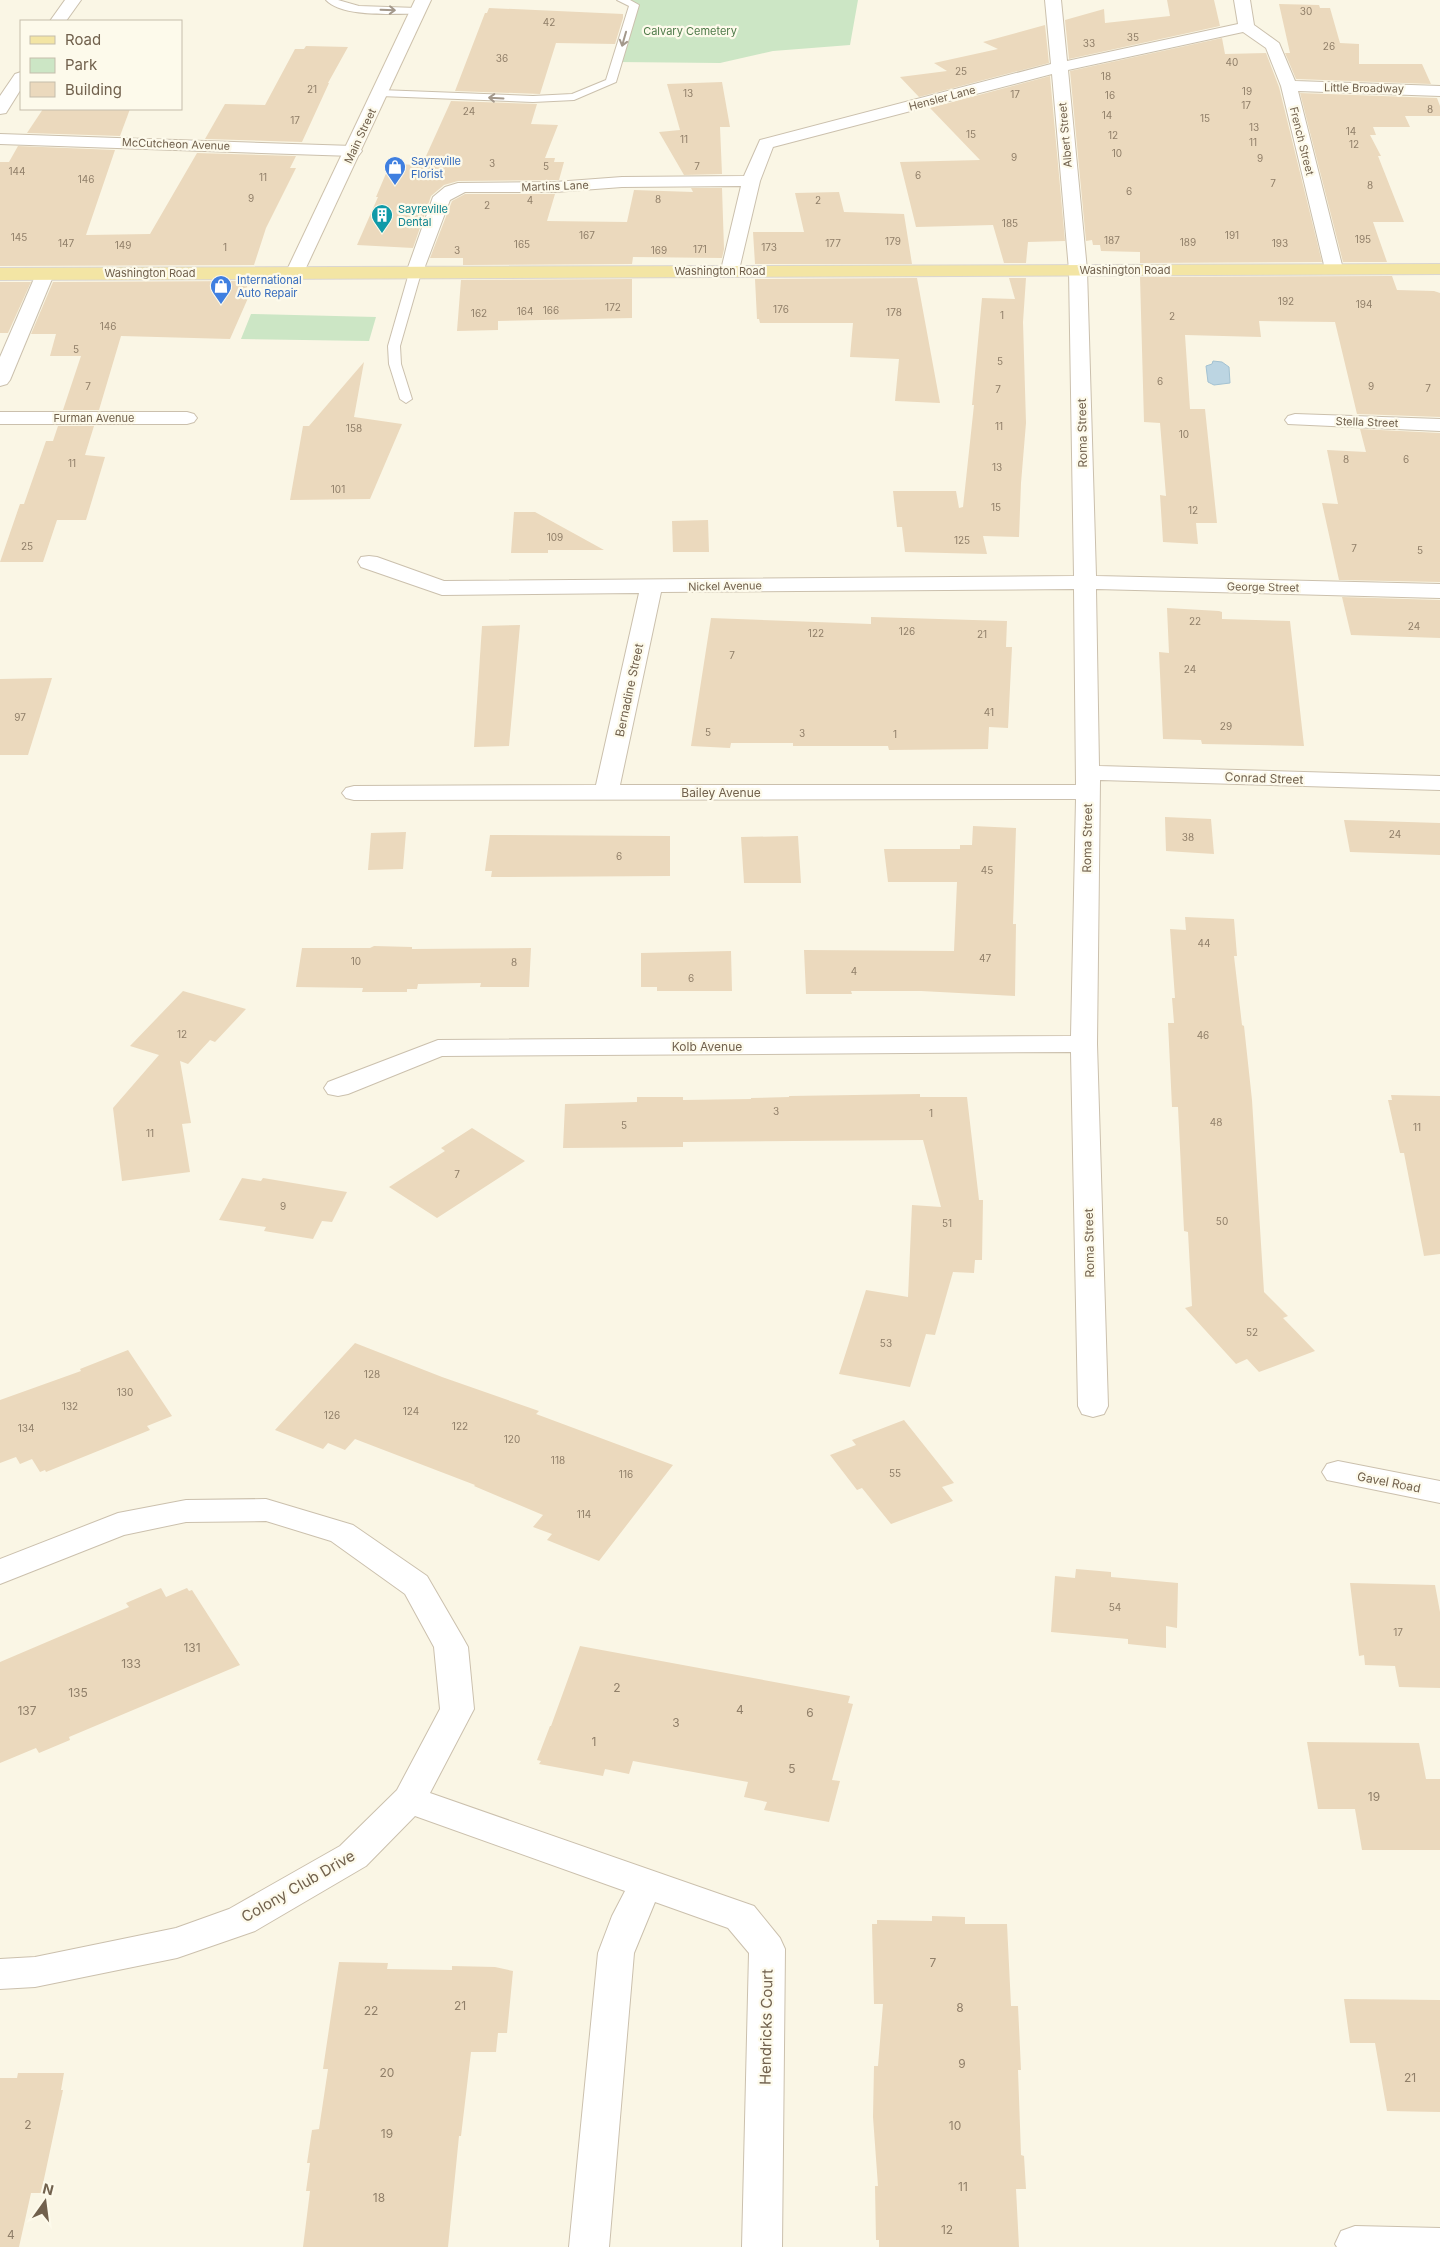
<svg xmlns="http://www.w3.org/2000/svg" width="1440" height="2247" font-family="Inter,sans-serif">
<rect width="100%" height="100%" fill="#faf6e5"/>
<!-- green -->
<g fill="#cce6c5">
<polygon points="622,0 858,0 850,45 773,51 720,63 618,62 634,5"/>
<polygon points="251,314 376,317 369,341 241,339"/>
</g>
<!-- water -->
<polygon fill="#bcd5e2" stroke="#a3c2d2" points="1213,361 1222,362 1229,367 1230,383 1214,385 1208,382 1206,366 1212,364"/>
<!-- building -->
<g fill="#ebd9bd">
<polygon points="1167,0 1214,0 1220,26 1069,59 1065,20 1104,9 1105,23 1170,16"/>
<polygon points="1279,4 1319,5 1320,8 1330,8 1340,43 1359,44 1359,64 1422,64 1431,84 1296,79 1285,53 1290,53"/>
<polygon points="489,8 623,14 623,18 615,44 556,43 540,94 455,91 485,13 487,13"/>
<polygon points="1045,25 1049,63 919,97 900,77 947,71 934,63 998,49 983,42"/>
<polygon points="1222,38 1225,54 1266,53 1279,87 1322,262 1140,263 1140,252 1101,251 1100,245 1093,245 1092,240 1086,241 1070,71"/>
<polygon points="306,46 348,47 328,83 329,83 302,142 205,139 225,104 265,105 295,49 304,49"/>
<polygon points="1050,76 1065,241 1028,242 1026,263 1004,263 993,225 916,227 900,162 980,160 930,108"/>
<polygon points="722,82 730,127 720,127 722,174 684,175 659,132 680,130 667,84"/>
<polygon points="1300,93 1437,98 1440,106 1440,116 1405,116 1410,127 1373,127 1376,135 1370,135 1381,156 1378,156 1404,222 1373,222 1387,262 1343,262"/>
<polygon points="451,101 537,104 531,124 558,125 545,158 555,158 554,162 564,162 559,180 458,181 444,185 431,196 413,248 357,245 378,197 376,197 390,164 422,165"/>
<polygon points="43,109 130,109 120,136 27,133"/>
<polygon points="18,146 115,150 86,235 150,234 197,153 296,156 290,168 296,168 266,228 254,265 0,266 0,162 9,162"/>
<polygon points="691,188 722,188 724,249 722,258 633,257 632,264 463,265 463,258 430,258 452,201 465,194 555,194 547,221 627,222 634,190 693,192"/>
<polygon points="839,192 844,212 904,214 912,264 755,264 753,232 804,232 795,193"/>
<polygon points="1392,276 1397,290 1434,291 1440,293 1440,417 1357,414 1335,322 1259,321 1261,337 1185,335 1190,409 1205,409 1217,523 1196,523 1198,544 1163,542 1160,495 1166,496 1160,423 1144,422 1140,277"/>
<polygon points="917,278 940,403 895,401 899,359 850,357 853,323 760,323 759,319 757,319 755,279"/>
<polygon points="1009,278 1026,278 1023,322 1026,423 1021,483 1019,537 983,536 987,554 905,552 902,527 897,527 893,491 956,491 959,508 963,507 974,405 972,405 982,298 1015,299"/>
<polygon points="632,279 632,318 498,321 498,330 457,331 461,280"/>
<polygon points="249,281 246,289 252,289 230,339 121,336 99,410 63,410 81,356 50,356 56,334 31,334 53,282"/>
<polygon points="0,282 31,282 8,333 0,333"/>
<polygon points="364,362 354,417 402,424 370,499 290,500 303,426 309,426"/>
<polygon points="58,426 94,426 85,455 105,457 86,520 57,520 43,562 0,562 20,504 24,504 46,441 53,441"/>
<polygon points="1360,429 1440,433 1440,582 1339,580 1322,503 1338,504 1327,450 1366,452"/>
<polygon points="514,512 535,512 604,550 548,550 548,553 511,553"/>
<polygon points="708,520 709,552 673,552 672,521"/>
<polygon points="1342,597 1440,600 1440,638 1351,635"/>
<polygon points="1167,608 1219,611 1222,612 1222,619 1290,621 1304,746 1202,744 1201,740 1163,739 1159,652 1169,653"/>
<polygon points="871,617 1007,621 1006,647 1012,647 1008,728 989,727 988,749 889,750 888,746 793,746 793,743 731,743 730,748 691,746 711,618 871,624"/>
<polygon points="520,625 509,746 474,747 482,626"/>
<polygon points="52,678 28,755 0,755 0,679"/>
<polygon points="1165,817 1211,819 1214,854 1166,851"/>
<polygon points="1344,820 1440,823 1440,855 1350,852"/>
<polygon points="973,826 1016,828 1013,924 1016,924 1015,996 921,991 851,991 852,994 806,994 804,950 954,951 957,882 888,882 884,849 960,849 960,845 972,845"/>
<polygon points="406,832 403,869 368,870 371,833"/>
<polygon points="490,835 670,836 670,876 491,877 492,871 485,871"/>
<polygon points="798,836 801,883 744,883 741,837"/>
<polygon points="1185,917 1234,919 1237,956 1234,956 1242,1025 1244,1026 1252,1100 1264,1292 1288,1316 1283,1318 1315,1351 1259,1372 1247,1359 1236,1364 1185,1308 1192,1306 1188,1232 1184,1231 1178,1107 1172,1107 1168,1023 1174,1023 1172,998 1175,998 1170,929 1186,930"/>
<polygon points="374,946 412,947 412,949 531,948 529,987 480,987 481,983 418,984 417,989 407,989 407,992 362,992 363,988 296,987 302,948 370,948"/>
<polygon points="731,951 732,991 657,991 657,987 641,987 641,953"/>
<polygon points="183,991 246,1009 215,1042 210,1040 188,1064 180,1061 191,1123 182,1124 190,1172 122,1181 113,1108 159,1055 130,1046"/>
<polygon points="920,1094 920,1097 967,1097 979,1200 983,1200 982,1260 975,1260 974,1273 953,1272 935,1335 926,1334 910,1387 839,1374 866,1290 908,1297 912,1205 941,1207 923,1140 683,1142 683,1147 563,1148 565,1104 637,1102 637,1097 683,1097 683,1100 751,1099 751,1098 789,1097 789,1096"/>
<polygon points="1391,1095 1440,1096 1440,1254 1424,1256 1404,1153 1400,1153 1388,1100 1392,1100"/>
<polygon points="472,1128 525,1161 437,1218 389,1187 445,1151 441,1148"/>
<polygon points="242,1178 261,1181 263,1178 347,1192 332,1222 322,1221 313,1239 264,1231 266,1227 219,1220"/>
<polygon points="355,1343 442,1377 539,1411 536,1414 673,1465 599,1561 547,1540 552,1534 533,1527 543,1515 474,1486 475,1485 355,1439 345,1450 328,1443 323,1449 275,1430"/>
<polygon points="128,1350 172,1416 147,1426 150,1430 46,1472 45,1470 40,1472 32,1459 20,1464 16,1457 0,1463 0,1400 81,1371 80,1369"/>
<polygon points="904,1420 954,1483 942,1487 953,1501 891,1524 862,1488 857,1490 830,1455 856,1445 852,1440"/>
<polygon points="1076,1569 1111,1572 1111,1577 1178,1583 1177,1628 1166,1626 1166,1648 1128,1644 1128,1639 1051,1632 1055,1576 1075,1578"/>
<polygon points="1350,1583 1435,1585 1440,1612 1440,1688 1399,1687 1395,1666 1365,1665 1364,1655 1359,1656"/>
<polygon points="161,1588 166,1597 187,1588 189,1591 192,1590 240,1665 69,1737 70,1740 39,1753 36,1748 0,1763 0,1662 129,1607 126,1603"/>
<polygon points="580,1646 850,1696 848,1703 853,1704 832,1780 840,1781 829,1822 764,1810 767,1802 744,1797 748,1782 633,1761 629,1774 605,1769 603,1776 539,1764 541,1761 537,1760 550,1726 551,1726"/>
<polygon points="1307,1742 1419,1743 1426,1779 1440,1779 1440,1850 1362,1850 1355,1809 1318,1809"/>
<polygon points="932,1916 965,1917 965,1924 1007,1924 1011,2006 1018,2006 1021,2070 1018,2070 1021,2155 1024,2156 1026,2189 1016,2189 1019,2247 879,2247 879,2240 876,2240 875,2186 878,2186 873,2117 874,2066 878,2066 883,2004 874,2004 872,1924 877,1924 877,1920 932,1921"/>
<polygon points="339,1962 388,1963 387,1969 452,1970 452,1966 495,1967 513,1971 507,2033 498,2033 496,2052 471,2052 461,2136 459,2136 448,2247 303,2247 310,2191 306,2191 310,2163 307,2163 312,2130 319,2129 328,2069 323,2069"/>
<polygon points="1344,1999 1440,2000 1440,2112 1387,2111 1375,2043 1350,2043"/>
<polygon points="18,2073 64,2073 61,2090 63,2090 41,2193 31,2193 19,2247 0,2247 0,2078 17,2078"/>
</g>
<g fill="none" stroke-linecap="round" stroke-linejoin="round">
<!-- service casing -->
<g stroke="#cbc0ad" stroke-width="2">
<g id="service">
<path d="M326,0H338L359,6L417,8L422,11L417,14C394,13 343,18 326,0Z"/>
<polygon points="617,0 630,0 639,5 616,82 574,100 533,102 380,96 375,93 380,90 533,96 572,94 606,80 629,6"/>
<polygon points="415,269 421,273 400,346 401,364 412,399 406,403 400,399 389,364 388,346 409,273"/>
</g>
</g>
<!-- minor casing -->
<g stroke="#cbc0ad" stroke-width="2">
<g id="minor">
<polygon points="65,0 81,0 66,21 50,21"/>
<path d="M1045,0H1061L1067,61L1238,24L1234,0H1250L1254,25L1279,43L1295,81L1440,86V96L1298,91L1343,269L1340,273L1334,274L1328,273L1325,269L1281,86L1266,48L1243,32L1068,70L1087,270L1096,576L1440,584V598L1096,589L1099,766L1440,776V790L1100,780L1097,1044L1108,1406L1104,1414L1093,1417L1082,1414L1078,1406L1071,1052L442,1056L348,1094L338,1096L328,1094L324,1088L328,1082L438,1040L1071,1036L1076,799L354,800L346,798L342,793L346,788L354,786L596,785L639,593L442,595L361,567L358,562L361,557L369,556L377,557L444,581L1074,576L1069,270L1052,74L773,147L760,181L739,270L736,274L730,275L724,274L721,270L741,186L622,187L555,192H465L450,200L421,277L415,279L409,277L406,273L433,197L445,187L458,183L555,182L622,177L744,176L760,140L1051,64ZM1074,589L1076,785H620L661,592Z"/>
<polygon points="21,72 21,89 6,113 0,114 0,96 15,74"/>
<polygon points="0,134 353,146 359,147 362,151 359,155 353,156 0,144"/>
<polygon points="45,268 51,270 54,274 10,380 7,384 0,386 0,357 36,274 39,270"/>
<polygon points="0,412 187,412 194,414 197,418 194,422 187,424 0,424"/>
<polygon points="1295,414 1440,419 1440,431 1288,424 1285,420 1288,416"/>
<polygon points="1338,1461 1440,1481 1440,1503 1327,1480 1322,1472 1327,1464"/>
<polygon points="266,1499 353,1525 427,1576 463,1638 468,1647 474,1709 430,1793 754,1906 780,1938 785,1949 782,2247 742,2247 749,1953 728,1928 655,1902 634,1953 609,2247 569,2247 598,1953 612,1916 625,1891 415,1816 366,1866 255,1931 177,1958 35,1987 0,1989 0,1959 35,1957 176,1928 229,1909 340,1846 397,1790 440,1709 434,1647 405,1594 331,1541 266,1521 186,1522 124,1535 0,1584 0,1559 118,1513 186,1500"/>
<polygon points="1355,2226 1440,2228 1440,2247 1337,2247 1335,2244 1341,2231"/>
</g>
</g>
<!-- secondary casing -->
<g stroke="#cdc1ab" stroke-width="2">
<polygon id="secondary" points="415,0 431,0 304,272 301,276 295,277 289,276 286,272"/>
</g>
<!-- primary casing -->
<g stroke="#dad6d1" stroke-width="2">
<polygon id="primary" points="1440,264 1440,274 0,280 0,268"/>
</g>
<!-- service -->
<use href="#service" fill="#fff" fill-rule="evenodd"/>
<!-- minor -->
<use href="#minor" fill="#fff" fill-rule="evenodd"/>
<!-- secondary -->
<use href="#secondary" fill="#fff" fill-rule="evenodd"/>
<!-- primary -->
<use href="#primary" fill="#f3e5a4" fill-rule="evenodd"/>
</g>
<!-- one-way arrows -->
<defs><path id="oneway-shaft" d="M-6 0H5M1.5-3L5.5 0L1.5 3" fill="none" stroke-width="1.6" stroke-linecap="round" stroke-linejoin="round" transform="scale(1.25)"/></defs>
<g stroke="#a3988b">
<use href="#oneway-shaft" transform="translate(388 10) rotate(2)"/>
<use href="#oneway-shaft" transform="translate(624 39) rotate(106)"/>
<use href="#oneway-shaft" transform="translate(496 98) rotate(-177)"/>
</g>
<!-- icons -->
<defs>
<g id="shop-pin" transform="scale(1.125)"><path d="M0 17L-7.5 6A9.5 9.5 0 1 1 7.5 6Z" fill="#3f7fe0" stroke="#fdfaeb"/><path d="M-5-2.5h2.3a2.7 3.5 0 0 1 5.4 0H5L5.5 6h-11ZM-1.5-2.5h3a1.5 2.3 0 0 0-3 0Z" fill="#fff"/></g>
<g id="building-pin" transform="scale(1.125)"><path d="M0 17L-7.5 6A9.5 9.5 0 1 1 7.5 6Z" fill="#0f9aa8" stroke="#fdfaeb"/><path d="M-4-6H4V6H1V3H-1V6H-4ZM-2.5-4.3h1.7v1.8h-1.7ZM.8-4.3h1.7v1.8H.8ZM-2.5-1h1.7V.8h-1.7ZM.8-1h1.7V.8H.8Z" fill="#fff"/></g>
</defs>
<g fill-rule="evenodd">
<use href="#shop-pin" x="395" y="167"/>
<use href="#building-pin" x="382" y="215"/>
<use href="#shop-pin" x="221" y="286"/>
</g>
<g text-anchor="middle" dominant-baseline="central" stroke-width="4.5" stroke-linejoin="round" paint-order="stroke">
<!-- number labels -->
<g font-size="10" fill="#907f69">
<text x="1306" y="11">30</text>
<text x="549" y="22">42</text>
<text x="1133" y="37">35</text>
<text x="1089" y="43">33</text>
<text x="1329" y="46">26</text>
<text x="502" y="58">36</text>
<text x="1232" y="62">40</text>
<text x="961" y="71">25</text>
<text x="1106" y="76">18</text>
<text x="312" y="89">21</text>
<text x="1247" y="91">19</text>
<text x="688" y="93">13</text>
<text x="1015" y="94">17</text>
<text x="1110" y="95">16</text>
<text x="1246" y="105">17</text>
<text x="1430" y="109">8</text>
<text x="469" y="111">24</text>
<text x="1107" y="115">14</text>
<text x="1205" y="118">15</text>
<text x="295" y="120">17</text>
<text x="1254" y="127">13</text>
<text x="1351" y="131">14</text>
<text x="971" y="134">15</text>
<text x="1113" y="135">12</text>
<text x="684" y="139">11</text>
<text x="1253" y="142">11</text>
<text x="1354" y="144">12</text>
<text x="1117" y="153">10</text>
<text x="1014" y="157">9</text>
<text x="1260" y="158">9</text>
<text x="492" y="163">3</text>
<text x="546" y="166">5</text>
<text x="697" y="166">7</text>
<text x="17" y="171">144</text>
<text x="918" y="175">6</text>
<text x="263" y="177">11</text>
<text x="86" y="179">146</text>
<text x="1273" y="183">7</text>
<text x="1370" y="185">8</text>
<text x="1129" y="191">6</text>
<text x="251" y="198">9</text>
<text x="658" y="199">8</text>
<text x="530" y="200">4</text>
<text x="818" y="200">2</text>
<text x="487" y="205">2</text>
<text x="1010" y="223">185</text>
<text x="587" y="235">167</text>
<text x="1232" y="235">191</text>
<text x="19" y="237">145</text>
<text x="1363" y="239">195</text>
<text x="1112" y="240">187</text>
<text x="893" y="241">179</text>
<text x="1188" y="242">189</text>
<text x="66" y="243">147</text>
<text x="833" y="243">177</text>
<text x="1280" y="243">193</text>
<text x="522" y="244">165</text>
<text x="123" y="245">149</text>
<text x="225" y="247">1</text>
<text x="769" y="247">173</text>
<text x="700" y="249">171</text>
<text x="457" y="250">3</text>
<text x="659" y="250">169</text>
<text x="1286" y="301">192</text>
<text x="1364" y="304">194</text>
<text x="613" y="307">172</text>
<text x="781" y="309">176</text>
<text x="551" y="310">166</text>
<text x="525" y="311">164</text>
<text x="894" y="312">178</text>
<text x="479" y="313">162</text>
<text x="1002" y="315">1</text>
<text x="1172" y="316">2</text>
<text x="108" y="326">146</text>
<text x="76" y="349">5</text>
<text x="1000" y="361">5</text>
<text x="1160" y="381">6</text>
<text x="88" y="386">7</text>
<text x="1371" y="386">9</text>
<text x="1428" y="388">7</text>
<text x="998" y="389">7</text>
<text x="999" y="426">11</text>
<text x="354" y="428">158</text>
<text x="1184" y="434">10</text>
<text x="1346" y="459">8</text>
<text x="1406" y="459">6</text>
<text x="72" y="463">11</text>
<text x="997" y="467">13</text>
<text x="338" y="489">101</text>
<text x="996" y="507">15</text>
<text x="1193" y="510">12</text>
<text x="555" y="537">109</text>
<text x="962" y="540">125</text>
<text x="27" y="546">25</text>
<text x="1354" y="548">7</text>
<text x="1420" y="550">5</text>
<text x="1195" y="621">22</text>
<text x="1414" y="626">24</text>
<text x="907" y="631">126</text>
<text x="816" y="633">122</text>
<text x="982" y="634">21</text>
<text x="732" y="655">7</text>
<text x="1190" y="669">24</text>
<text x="989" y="712">41</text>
<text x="20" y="717">97</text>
<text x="1226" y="726">29</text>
<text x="708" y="732">5</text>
<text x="802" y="733">3</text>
<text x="895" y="734">1</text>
<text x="1395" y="834">24</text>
<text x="1188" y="837">38</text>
<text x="619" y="856">6</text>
<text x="987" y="870">45</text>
<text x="1204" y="943">44</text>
<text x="985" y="958">47</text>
<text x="356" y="961">10</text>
<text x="514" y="962">8</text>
<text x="854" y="971">4</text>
<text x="691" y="978">6</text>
<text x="182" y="1034">12</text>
<text x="1203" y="1035">46</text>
<text x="776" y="1111">3</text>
<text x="931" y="1113">1</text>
<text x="1216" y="1122">48</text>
<text x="624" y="1125">5</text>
<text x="1417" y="1127">11</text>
<text x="150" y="1133">11</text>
<text x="457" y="1174">7</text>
<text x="283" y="1206">9</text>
<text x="1222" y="1221">50</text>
<text x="947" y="1223">51</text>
<text x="1252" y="1332">52</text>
<text x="886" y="1343">53</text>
<text x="372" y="1374">128</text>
<text x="125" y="1392">130</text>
<text x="70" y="1406">132</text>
<text x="411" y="1411">124</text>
<text x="332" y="1415">126</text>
<text x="460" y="1426">122</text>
<text x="26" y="1428">134</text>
<text x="512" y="1439">120</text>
<text x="558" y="1460">118</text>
<text x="895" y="1473">55</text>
<text x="626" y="1474">116</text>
<text x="584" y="1514">114</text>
<text x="1115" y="1607">54</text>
<text x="1398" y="1632">17</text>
</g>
<!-- far-park labels -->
<g font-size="11" fill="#4e7a49" stroke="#fdfaeb">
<text x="690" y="31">Calvary Cemetery</text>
</g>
<!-- far-street labels -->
<g font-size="11" fill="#71614d" stroke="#fdfaeb">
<text transform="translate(1364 88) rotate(1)">Little Broadway</text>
<text transform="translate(942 98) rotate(-15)">Hensler Lane</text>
<text transform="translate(1065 135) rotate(-95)">Albert Street</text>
<text transform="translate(360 136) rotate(-65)">Main Street</text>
<text transform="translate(1302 141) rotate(76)">French Street</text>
<text transform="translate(176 144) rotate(2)">McCutcheon Avenue</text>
<text transform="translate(555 186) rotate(-2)">Martins Lane</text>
<text x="1125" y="270">Washington Road</text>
<text x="720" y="271">Washington Road</text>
<text x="150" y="273">Washington Road</text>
<text x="94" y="418">Furman Avenue</text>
<text transform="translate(1367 422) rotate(2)">Stella Street</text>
<text transform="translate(725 586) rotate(-1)">Nickel Avenue</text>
<text transform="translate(1263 587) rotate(1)">George Street</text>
</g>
<!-- far-shop labels -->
<g font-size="11" fill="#366cbe" stroke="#fdfaeb" text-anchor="start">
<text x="411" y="161">Sayreville<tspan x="411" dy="13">Florist</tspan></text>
<text x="237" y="280">International<tspan x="237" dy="13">Auto Repair</tspan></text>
</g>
<!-- far-culture labels -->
<g font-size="11" fill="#0d838f" stroke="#fdfaeb" text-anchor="start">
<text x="398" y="209">Sayreville<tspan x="398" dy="13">Dental</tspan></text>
</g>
<!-- street labels -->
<g font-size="12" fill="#71614d" stroke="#fdfaeb">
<text transform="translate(1082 433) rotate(-91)">Roma Street</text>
<text transform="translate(629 690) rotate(-78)">Bernadine Street</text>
<text transform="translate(1264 778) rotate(2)">Conrad Street</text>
<text x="721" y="792">Bailey Avenue</text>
<text transform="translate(1087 838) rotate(-89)">Roma Street</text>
<text x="707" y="1046">Kolb Avenue</text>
<text transform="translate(1089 1243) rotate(-91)">Roma Street</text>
<text transform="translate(1389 1482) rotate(11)">Gavel Road</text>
</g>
<!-- near-number labels -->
<g font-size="12" fill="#907f69">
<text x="192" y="1647">131</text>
<text x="131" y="1663">133</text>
<text x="617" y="1687">2</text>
<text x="78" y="1692">135</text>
<text x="740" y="1709">4</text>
<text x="27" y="1710">137</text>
<text x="810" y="1712">6</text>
<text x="676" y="1722">3</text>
<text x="594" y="1741">1</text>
<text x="792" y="1768">5</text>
<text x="1374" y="1796">19</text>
<text x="933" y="1962">7</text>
<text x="460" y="2005">21</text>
<text x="960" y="2007">8</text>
<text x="371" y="2010">22</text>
<text x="962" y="2063">9</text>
<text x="387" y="2072">20</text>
<text x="1410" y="2077">21</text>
<text x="28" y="2124">2</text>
<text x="955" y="2125">10</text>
<text x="387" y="2133">19</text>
<text x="963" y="2186">11</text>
<text x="379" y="2197">18</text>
<text x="947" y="2229">12</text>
<text x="11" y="2234">4</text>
</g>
<!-- near-street labels -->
<g font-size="15" fill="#71614d" stroke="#fdfaeb">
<text transform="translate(298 1886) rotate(-30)">Colony Club Drive</text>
<text transform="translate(766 2027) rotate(-89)">Hendricks Court</text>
</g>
</g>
<!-- legend -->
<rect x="20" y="20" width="162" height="90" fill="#fdfaeb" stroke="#c5bdac"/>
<rect x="30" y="36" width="25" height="8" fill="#f3e5a4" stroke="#c5bdac"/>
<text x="65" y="45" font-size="15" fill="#71614d">Road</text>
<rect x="30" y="58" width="25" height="15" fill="#cce6c5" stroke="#c5bdac"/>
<text x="65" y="70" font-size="15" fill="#71614d">Park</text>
<rect x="30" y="82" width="25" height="15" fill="#ebd9bd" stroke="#c5bdac"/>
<text x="65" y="95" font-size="15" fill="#71614d">Building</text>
<!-- north arrow -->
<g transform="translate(45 2202) rotate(14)" stroke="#fdfaeb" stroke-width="4" paint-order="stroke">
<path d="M0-4L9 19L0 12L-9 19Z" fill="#71614d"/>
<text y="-8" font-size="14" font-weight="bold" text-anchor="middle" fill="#71614d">N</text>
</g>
</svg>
